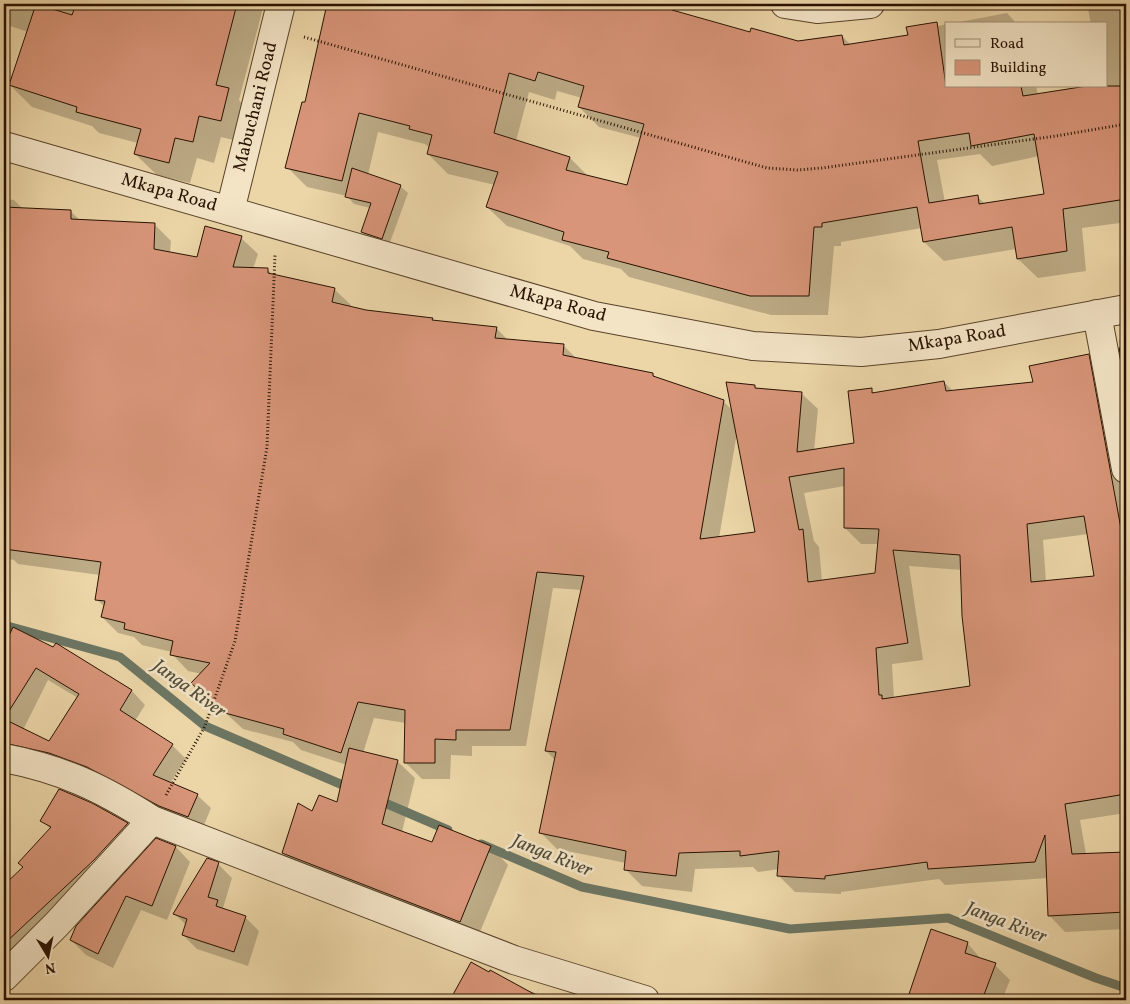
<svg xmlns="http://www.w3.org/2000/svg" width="1130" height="1004" font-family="Vollkorn,serif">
<rect width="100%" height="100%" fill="#ecd6a8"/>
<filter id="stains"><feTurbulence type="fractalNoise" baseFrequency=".004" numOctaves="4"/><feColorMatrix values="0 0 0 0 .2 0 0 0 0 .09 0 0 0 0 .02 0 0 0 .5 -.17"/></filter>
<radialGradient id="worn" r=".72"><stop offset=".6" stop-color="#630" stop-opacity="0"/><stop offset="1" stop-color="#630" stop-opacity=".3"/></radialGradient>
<!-- shadow -->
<g fill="#0003" fill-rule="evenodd">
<polygon points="4,4 264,4 239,100 250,111 242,142 221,137 214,163 197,158 190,183 157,175 135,154 138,143 99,133 92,126 32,107 10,85 28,32 4,24"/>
<path d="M328,4H653L751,34L798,42L842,36L851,45L909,36L936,23L939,26L946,24V86H1036L1038,95L1106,86V24H1091L1087,4H1126V252L1124,250L1120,223L1082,228L1086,271L1038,278L1018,259L1016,249L944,261L924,242L922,228L841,242V246H834L828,315H771L629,277L621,269L583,259L570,246L507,226L487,207L495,185L448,174L428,154L430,148L425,144L378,132L368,175L400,186L408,193L389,245L369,239L362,232L370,208L354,204L347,196L307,187L287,167L306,104ZM557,91L582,98L579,107L599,127L641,138L628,186L588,176L570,158L516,141L529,92L555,100ZM980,154L992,166L1039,156L1045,195L985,204L978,197L945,202L937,160Z"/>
<polygon points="1007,13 1017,24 949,24"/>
<path d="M4,199L14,200L23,209L70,211L80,220L154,224L171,241L170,253L198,258L241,238L258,254L253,269H267L274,276L334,289L351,305L350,308L432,319L434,322L496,328L508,340L563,345L577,359L653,374L657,379L723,401L733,411L755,387L758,390L801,393L818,409L814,451L855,444L871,390L875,394L944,382L953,391L1034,383L1088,355L1105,372L1126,485V813L1080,820L1086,854L1126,853V929L1065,932L1049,915L1048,878L945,885L939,879L841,892V894L795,892L779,876V869L758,872L753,867L695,869L692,892L642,886L626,870V863L557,849L541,833L555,760L546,751L582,590L553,588L526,746H472V756L451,755L450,779H422L405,762L406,723L374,718L363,753L397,761L415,778L402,832L433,843L440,826L491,847L508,865L477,939L301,871L283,853L313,813L337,804L347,765L301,750L293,742L243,729L193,683L202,674L188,671L172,654V652L142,645L134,637L118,633L102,617L105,607L96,599L100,575L18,564L14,560L4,558V375L18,377L21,331L4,329ZM737,433L757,533L719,538ZM845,486V528L861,544H879L877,574L822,581L819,547L814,541L804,493ZM1088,534L1095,577L1046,582L1043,540ZM909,566L962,570L971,687L894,698L892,664L923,660Z"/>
<polygon points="1126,339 1126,379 1119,340"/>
<path d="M14,629L54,649L56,644L132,691L145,705L135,721L172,745L186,759L170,783L197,795L211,808L202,830L4,758V649ZM48,680L78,698L49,743L23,730Z"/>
<path d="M91,804L127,824L142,839L4,980V887L25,867L51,829L42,821ZM123,827H126L91,866L89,864Z"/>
<polygon points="157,840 176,847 190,862 167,920 141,910 113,968 86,955 71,940"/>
<polygon points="218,864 232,878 223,908 245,917 259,931 248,966 197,949 183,935 186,925 175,914"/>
<polygon points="932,931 968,944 982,960 995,965 1010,980 1002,1000 908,1000"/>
<polygon points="472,964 518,987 556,1000 451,1000"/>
</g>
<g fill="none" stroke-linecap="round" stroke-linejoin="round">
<!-- stream -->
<g stroke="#6c7663" stroke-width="9">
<polyline points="4,625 120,657 205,726 352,789"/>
<polyline points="378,800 448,830"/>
<polyline points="481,844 582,887 790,929 948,918 1096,978 1126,988"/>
</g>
</g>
<!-- building -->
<g fill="#d89579" stroke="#281200" fill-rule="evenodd">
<polygon points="36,4 72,15 76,4 237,4 216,85 229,88 221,121 199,116 193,142 175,138 169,163 134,154 141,129 76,112 77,107 9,85"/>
<path d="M327,4H674L672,10L750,32L751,28L798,41L842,35L844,45L908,35L906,27L937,22L946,86H1021L1023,96L1087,86H1124L1126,98V199L1063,209L1067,251L1017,259L1012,227L923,242L917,207L822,223V227H814L809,296H750L607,258L609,252L562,240L564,232L486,207L498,172L427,154L432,135L409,129L410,126L359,113L342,181L285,168L302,102H305ZM538,72L584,86L578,107L644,124L627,185L566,170L570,157L494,133L509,73L535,81ZM969,133L971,146L1034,134L1044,194L979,204L978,195L929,203L918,141Z"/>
<polygon points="352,168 401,185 382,239 361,232 371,203 345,197"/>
<path d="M4,207L71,210V219L155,223L154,249L197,257L205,226L242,236L233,267L268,268V273L335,288L332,302L366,310L433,318L432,320L497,327L495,338L564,344L563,355L653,373V376L724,400L700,539L755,532L726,382L755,385V388L802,392L797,452L854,443L848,391L872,388V393L944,381L946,391L1033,382L1029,366L1089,354L1126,556V794L1065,804L1072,854L1126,852V912L1048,916L1045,835L1035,862L928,869L927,862L825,876V879L777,876L779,851L740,856V851L679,853L676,876L624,870L626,851L539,833L556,752L545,751L584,576L537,572L510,730H456V740L435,739V763H404L405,710L358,702L341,753L283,734L284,729L225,713L191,683L210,663L170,655L173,641L124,629L125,623L101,617L105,601L95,600L101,562L4,549ZM844,468V528L879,529L875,573L808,582L803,529L799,530L789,477ZM1084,516L1094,576L1031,582L1027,524ZM893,550L960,555L962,616L970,686L882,699V695H879L876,648L908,643Z"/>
<polygon points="1126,347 1126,385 1119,348"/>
<path d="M13,627L53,647L56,643L132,690L120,710L173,744L153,775L198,794L188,817L159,806L87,767L49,753L4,743V646ZM36,668L79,694L49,741L4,719Z"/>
<polygon points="349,748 398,760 382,824 432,842 439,825 491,846 460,922 282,853 298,803 312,811 319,795 337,802"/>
<polygon points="59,789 92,803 128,823 94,860 4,944 4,885 23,867 18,863 51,827 40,821"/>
<polygon points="156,838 176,846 152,906 126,896 98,954 70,940 76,926"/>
<polygon points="207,858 219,862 208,897 218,900 216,906 246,916 234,952 182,935 187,919 173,914"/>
<polygon points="931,929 968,942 965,953 996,963 982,1000 907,1000"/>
<polygon points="471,962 489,972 490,970 545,1000 450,1000"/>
</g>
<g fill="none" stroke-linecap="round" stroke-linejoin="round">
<!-- street casing -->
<g stroke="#59432a" stroke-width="30">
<g id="street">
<polyline points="785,4 817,9 870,4"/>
<polyline points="4,146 594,316 753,346 861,352 939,344 1126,309"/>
<polyline points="230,211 281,4"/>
<polyline points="1097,314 1126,469"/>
<path d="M4,758C62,769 102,788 152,820L514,960L645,1000"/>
<polyline points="4,977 57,924 152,820"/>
</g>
</g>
<!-- path -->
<g stroke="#281200" stroke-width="3" stroke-dasharray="1 2.5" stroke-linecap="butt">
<polyline points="304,37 767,168 797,170 822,168 1056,136 1126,124"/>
<polyline points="166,795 205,726 235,641 267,447 275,255"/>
</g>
<!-- street -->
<use href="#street" stroke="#f3e4c6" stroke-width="28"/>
</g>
<g text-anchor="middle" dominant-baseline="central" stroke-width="5" stroke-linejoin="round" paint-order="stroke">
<!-- street labels -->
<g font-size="18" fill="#281200" stroke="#f3e4c6">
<text transform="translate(256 107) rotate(-76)">Mabuchani Road</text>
<text transform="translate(169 193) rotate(16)">Mkapa Road</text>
<text transform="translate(558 304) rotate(15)">Mkapa Road</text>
<text transform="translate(957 339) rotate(-9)">Mkapa Road</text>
</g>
<!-- water labels -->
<g font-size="19" font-style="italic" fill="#504c3a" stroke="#f3e4c6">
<text transform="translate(189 689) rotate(36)">Janga River</text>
<text transform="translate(552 856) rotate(22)">Janga River</text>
<text transform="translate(1006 923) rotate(21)">Janga River</text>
</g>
</g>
<!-- margin -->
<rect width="1130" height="1004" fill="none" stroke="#ecd6a8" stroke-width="20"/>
<rect x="5" y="5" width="1120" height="994" fill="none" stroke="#281200" stroke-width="2.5"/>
<rect x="10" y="10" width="1110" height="984" fill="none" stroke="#281200"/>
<!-- legend -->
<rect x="945" y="22" width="162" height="65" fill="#f3e4c6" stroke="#a29077"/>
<rect x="955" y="39" width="25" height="8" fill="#f3e4c6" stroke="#a29077"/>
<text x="990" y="48" font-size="15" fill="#281200">Road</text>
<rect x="955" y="60" width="25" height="15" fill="#d89579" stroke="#a29077"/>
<text x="990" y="72" font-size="15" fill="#281200">Building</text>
<!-- north arrow -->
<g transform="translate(48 956) rotate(170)" stroke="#f3e4c6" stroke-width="4" paint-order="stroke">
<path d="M0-4L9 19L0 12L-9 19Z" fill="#281200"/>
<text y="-8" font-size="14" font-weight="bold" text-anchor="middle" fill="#281200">N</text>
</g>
<rect width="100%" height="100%" filter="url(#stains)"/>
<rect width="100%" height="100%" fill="url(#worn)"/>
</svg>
